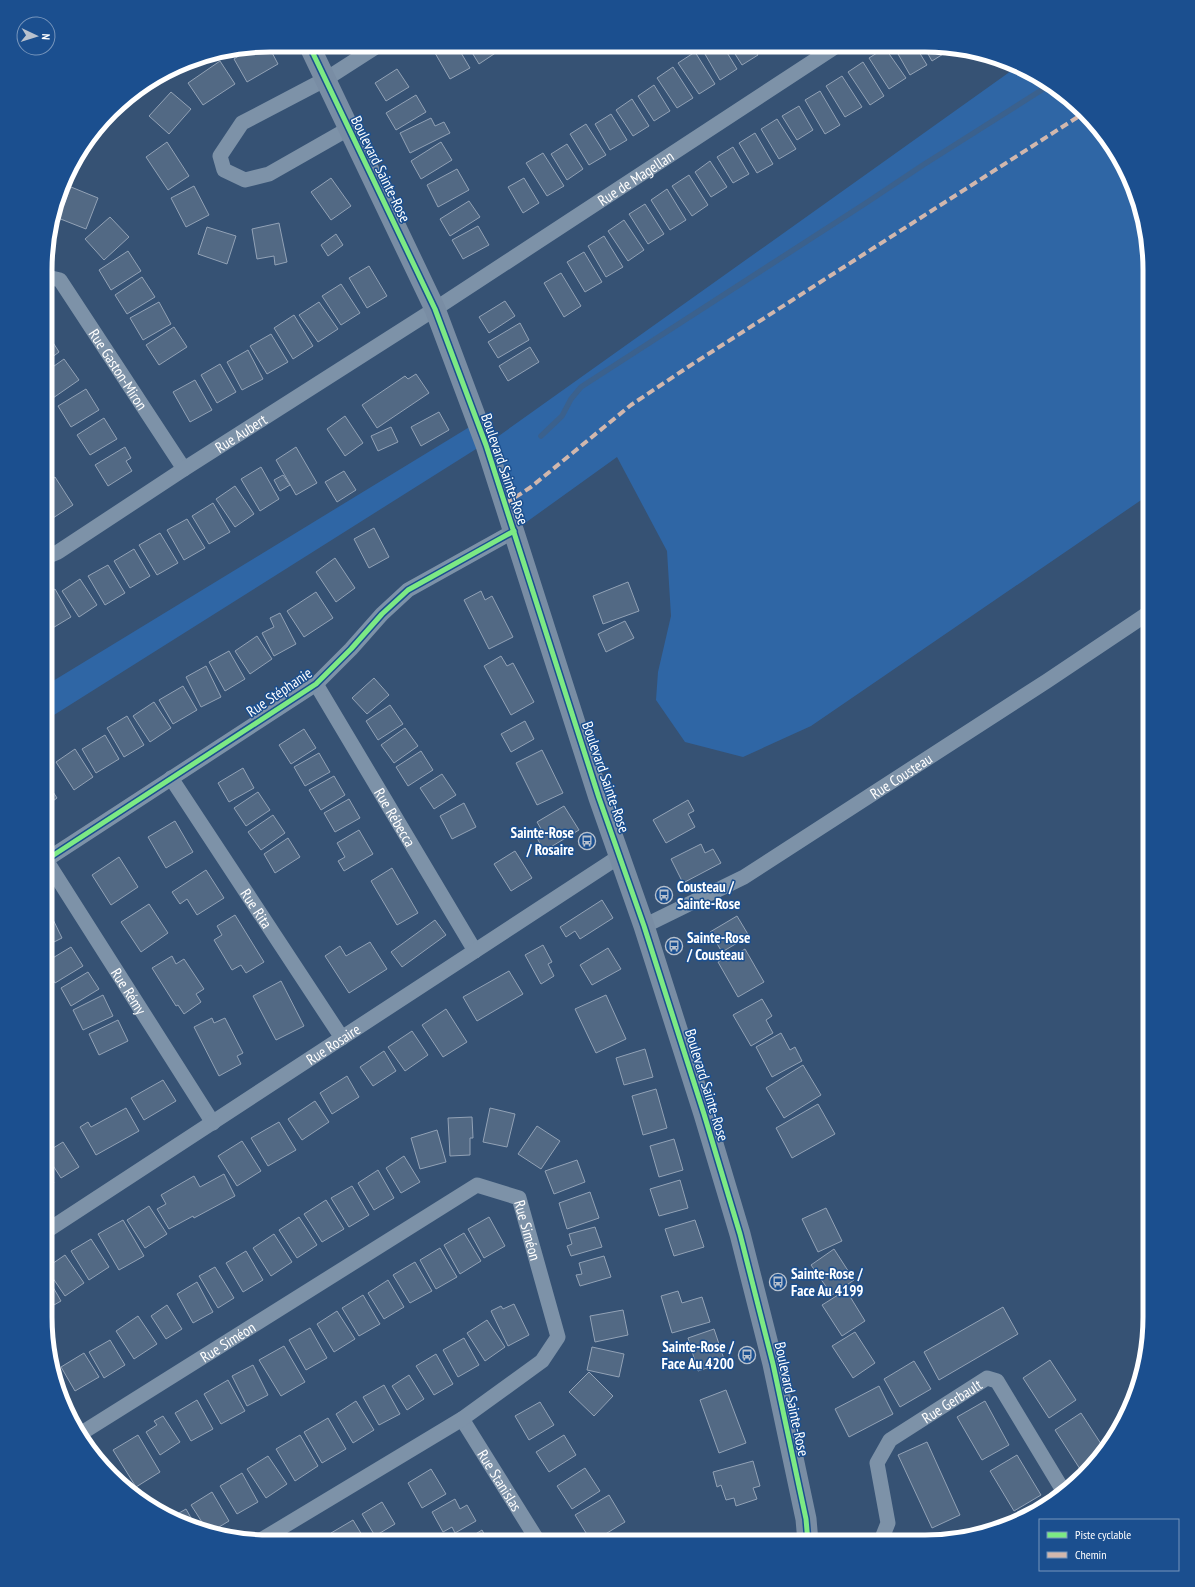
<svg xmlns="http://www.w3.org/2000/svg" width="1195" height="1587" font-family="'PT Sans Narrow',sans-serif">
<rect width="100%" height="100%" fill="#365274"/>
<!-- green -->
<g fill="#2f66a5">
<polygon points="1018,66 1050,83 1089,117 1087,120 1127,172 1142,212 1150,270 1150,494 811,726 743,757 685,742 656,700 658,672 671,616 667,551 617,457 514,531 486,445"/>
<polygon points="476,423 484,444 46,720 46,682 53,681"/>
</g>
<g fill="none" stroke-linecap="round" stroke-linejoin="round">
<!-- stream -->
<polyline stroke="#3b618d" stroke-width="5.5" points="541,436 562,416 571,399 581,387 866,203 923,165 1051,84"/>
</g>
<!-- building -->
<g fill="#526984" stroke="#92a2b6">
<polygon points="268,45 278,64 247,82 234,59 251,48"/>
<polygon points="448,46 457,46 470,68 450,79 435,53"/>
<polygon points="468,46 497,46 500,50 479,64"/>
<polygon points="706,46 723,46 737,69 720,80 702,49"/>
<polygon points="730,46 753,46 758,55 742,65"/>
<polygon points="894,47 916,47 927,65 910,75"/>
<polygon points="924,47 946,47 948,51 932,61"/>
<polygon points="885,48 906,78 889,89 869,58"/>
<polygon points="695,52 715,84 699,94 678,63"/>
<polygon points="220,61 235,84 203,105 188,83"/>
<polygon points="863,62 884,96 870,105 848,72"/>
<polygon points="673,67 693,98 677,108 657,78"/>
<polygon points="397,69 409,87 386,101 375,83"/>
<polygon points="842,76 862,107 845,117 826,86"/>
<polygon points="654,85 670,111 654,121 638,96"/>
<polygon points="820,91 840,125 825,134 805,100"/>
<polygon points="171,92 191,109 169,134 149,116"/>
<polygon points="416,95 426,112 396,130 386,113"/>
<polygon points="632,99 649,126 633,136 616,110"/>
<polygon points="799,106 813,130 797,140 782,116"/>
<polygon points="611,114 627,140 610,150 595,124"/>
<polygon points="431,118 435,126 444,122 450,133 410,153 400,133"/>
<polygon points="777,119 796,149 779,159 761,129"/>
<polygon points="586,124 606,155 589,165 570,134"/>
<polygon points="755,133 773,164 757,173 739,143"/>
<polygon points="167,142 189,176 168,190 146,157"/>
<polygon points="441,142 452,160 421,179 411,161"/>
<polygon points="567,144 583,169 567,180 551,154"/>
<polygon points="733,147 749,174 733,183 717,157"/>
<polygon points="543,153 564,186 547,196 526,163"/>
<polygon points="710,161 727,187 711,197 695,172"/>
<polygon points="457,169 469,190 438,207 427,185"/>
<polygon points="689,175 708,205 692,216 672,186"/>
<polygon points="331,178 351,206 331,220 311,192"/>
<polygon points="524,178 539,203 523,213 508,187"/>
<polygon points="194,186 209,215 186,227 171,198"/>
<polygon points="71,187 98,198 86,229 58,218"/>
<polygon points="667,189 686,220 670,230 651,200"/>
<polygon points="469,201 480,217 450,236 440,219"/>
<polygon points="645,204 664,234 648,244 629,214"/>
<polygon points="110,217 129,237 104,260 85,239"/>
<polygon points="624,220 644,250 628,261 608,231"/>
<polygon points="279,223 287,262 275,265 274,256 257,259 252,229"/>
<polygon points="478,226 489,245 463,259 452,240"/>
<polygon points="207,227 236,236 227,264 198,254"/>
<polygon points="336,234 343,245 328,256 321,245"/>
<polygon points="604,236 623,267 606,277 588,246"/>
<polygon points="128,251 141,271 111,290 99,270"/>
<polygon points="584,252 602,282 585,292 567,262"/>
<polygon points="369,266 387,296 367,308 349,278"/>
<polygon points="561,273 581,306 564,317 544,283"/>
<polygon points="142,277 155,297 127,314 115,295"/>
<polygon points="341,284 360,313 341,325 322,296"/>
<polygon points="505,301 515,316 489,333 479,317"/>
<polygon points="159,302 171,324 143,340 130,318"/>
<polygon points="319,302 338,329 318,342 299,315"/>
<polygon points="294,315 313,346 293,359 274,328"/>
<polygon points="520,323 529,340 498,358 488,342"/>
<polygon points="174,327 187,347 159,365 146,345"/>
<polygon points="47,333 59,352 47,361"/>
<polygon points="271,334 288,362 267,374 250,346"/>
<polygon points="530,347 539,362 508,381 499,366"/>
<polygon points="248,350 263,379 242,390 227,362"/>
<polygon points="64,359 79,380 53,398 47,389 47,371"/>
<polygon points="220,364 236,392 217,403 201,375"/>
<polygon points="416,374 429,393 377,428 362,405 405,376 408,379"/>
<polygon points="195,380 212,410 190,422 173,392"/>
<polygon points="86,389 99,410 71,427 58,406"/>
<polygon points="439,412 449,430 421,446 411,427"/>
<polygon points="345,416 363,443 345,456 327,429"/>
<polygon points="104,418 117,439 90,455 77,435"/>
<polygon points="391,427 398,442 378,451 371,436"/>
<polygon points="125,447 131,458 126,461 132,471 108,486 95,465"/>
<polygon points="296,447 317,483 296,495 276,460"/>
<polygon points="261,467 279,499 260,511 241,479"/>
<polygon points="344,471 356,490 337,502 325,482"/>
<polygon points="283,475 290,485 280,491 274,480"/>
<polygon points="55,477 73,505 53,518 46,508 47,482"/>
<polygon points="235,486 254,514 235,527 216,499"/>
<polygon points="213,503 230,532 209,544 192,516"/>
<polygon points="187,519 205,548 184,560 167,530"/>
<polygon points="374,528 389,557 369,568 354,539"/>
<polygon points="160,533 178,563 157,575 139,545"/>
<polygon points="134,549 150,576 130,588 114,561"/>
<polygon points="335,558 355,588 336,602 316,572"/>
<polygon points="108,565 125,593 105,605 88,576"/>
<polygon points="80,579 97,605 79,617 62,591"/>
<polygon points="628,582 639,611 603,624 593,596"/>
<polygon points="55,589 71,617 51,629 46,621 46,594"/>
<polygon points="481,591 485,600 492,596 513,637 489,649 464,600"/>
<polygon points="316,592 333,618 304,637 287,611"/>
<polygon points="280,613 296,644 274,656 262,633 274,627 270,618"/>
<polygon points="625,621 634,638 606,652 598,634"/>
<polygon points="257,636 272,659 250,674 235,651"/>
<polygon points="229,651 245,679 225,691 209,662"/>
<polygon points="501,656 507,666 513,663 534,702 511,715 484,666"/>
<polygon points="206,666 221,697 201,707 186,677"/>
<polygon points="374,678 389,695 367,714 352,698"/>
<polygon points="183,686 197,710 173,724 159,700"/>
<polygon points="154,702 171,728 150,742 133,716"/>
<polygon points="390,705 403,724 378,740 366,721"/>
<polygon points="127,716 144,745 124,757 107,728"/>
<polygon points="525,721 534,739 511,752 501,734"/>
<polygon points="405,728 418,746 394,763 381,745"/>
<polygon points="304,729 316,748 291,764 279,745"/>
<polygon points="105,735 119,759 96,773 82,749"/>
<polygon points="75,749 93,777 74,790 56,762"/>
<polygon points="542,750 563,793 537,805 516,763"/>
<polygon points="421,751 433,770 408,786 396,767"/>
<polygon points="319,753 330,772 305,786 294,767"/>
<polygon points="243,768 254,788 229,802 218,783"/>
<polygon points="442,774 456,795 434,809 420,788"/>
<polygon points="334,776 345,795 321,810 309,790"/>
<polygon points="46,781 57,798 46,806"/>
<polygon points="258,792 270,810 246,826 234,808"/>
<polygon points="349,799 360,818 335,832 324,813"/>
<polygon points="688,800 694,811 688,814 695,827 666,843 653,820"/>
<polygon points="464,803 476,827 452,839 440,816"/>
<polygon points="564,806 579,830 544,851 537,838 544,834 537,822"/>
<polygon points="273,815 285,833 261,850 248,832"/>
<polygon points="175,821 193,852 166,868 148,837"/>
<polygon points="359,830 373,854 344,871 338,861 345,857 337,843"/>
<polygon points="288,838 300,857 275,873 264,854"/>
<polygon points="701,844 705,853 713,849 721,863 683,883 671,859"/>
<polygon points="515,851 532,878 511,891 494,864"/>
<polygon points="119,857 138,887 111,905 92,875"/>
<polygon points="392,868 418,913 397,925 371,881"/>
<polygon points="206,870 224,898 197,915 187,899 180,904 172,892"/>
<polygon points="602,900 613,918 580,939 575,931 566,937 560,927"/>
<polygon points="149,904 168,933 141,952 121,922"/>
<polygon points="47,907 62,938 46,946 46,908"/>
<polygon points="235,915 264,962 246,973 241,965 232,970 214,940 222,935 217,926"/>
<polygon points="737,916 749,936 722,952 710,932"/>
<polygon points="435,920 446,935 402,967 391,952"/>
<polygon points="370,942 387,969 349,993 325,956 340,946 346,956"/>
<polygon points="543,945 552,962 548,964 554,976 541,984 525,955"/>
<polygon points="71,947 83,966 55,983 46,967 46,962"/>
<polygon points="608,948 621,969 592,985 580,965"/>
<polygon points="745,949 764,982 738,997 718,962 724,958 726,961"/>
<polygon points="172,956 176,964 184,959 204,989 196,994 201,1002 184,1014 178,1005 176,1006 152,968"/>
<polygon points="509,971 523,994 477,1021 463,997"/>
<polygon points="88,972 99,989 71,1006 61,988"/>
<polygon points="281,981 304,1026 276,1040 253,996"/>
<polygon points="103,995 113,1016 83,1030 73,1010"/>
<polygon points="606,995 626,1039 596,1053 575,1009"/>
<polygon points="762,999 772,1016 766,1020 773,1033 751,1046 733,1015"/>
<polygon points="446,1009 467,1042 443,1057 422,1025"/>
<polygon points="212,1018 214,1023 225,1018 243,1053 237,1056 241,1064 219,1076 194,1027"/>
<polygon points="118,1020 128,1041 99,1055 89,1034"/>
<polygon points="412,1031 428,1055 405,1071 388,1047"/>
<polygon points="781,1033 790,1050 795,1047 802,1061 772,1077 756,1047"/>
<polygon points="645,1049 653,1077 624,1085 616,1058"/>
<polygon points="384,1051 396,1071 373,1086 360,1067"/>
<polygon points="803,1065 821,1095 784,1118 766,1088"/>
<polygon points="347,1076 359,1097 332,1114 320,1093"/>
<polygon points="163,1080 176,1101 144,1120 131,1098"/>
<polygon points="656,1089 667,1128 643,1135 632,1096"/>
<polygon points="315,1101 329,1122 302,1140 288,1119"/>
<polygon points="818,1104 835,1134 792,1158 776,1128"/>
<polygon points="126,1108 139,1131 96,1155 80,1127 88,1122 91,1127"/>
<polygon points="490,1108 515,1114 507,1147 483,1142"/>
<polygon points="472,1117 473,1138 470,1138 470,1155 450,1156 448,1118"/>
<polygon points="279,1122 296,1150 268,1166 251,1138"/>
<polygon points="537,1126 560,1141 541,1169 518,1154"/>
<polygon points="437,1130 446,1162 420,1169 411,1138"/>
<polygon points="674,1139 683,1170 659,1177 650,1146"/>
<polygon points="242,1141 261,1171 237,1186 218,1156"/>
<polygon points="63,1142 79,1167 61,1178 45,1153"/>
<polygon points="404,1156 420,1182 401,1193 386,1168"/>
<polygon points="577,1160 585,1182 554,1194 545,1171"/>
<polygon points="45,1168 54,1183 45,1188"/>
<polygon points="378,1170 394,1198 374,1210 358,1183"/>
<polygon points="224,1174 235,1196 194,1218 193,1216 169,1229 157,1209 166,1204 161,1195 194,1176 200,1187"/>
<polygon points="680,1180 688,1208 659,1216 650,1189"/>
<polygon points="352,1186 369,1215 349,1227 331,1198"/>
<polygon points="590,1192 599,1218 567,1229 559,1203"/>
<polygon points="326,1200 344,1229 322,1242 304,1214"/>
<polygon points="149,1206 167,1234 145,1248 127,1220"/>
<polygon points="826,1208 842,1241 818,1252 802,1219"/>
<polygon points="299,1217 317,1245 297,1258 279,1230"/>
<polygon points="489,1217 505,1246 484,1258 468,1229"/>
<polygon points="123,1220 144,1256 119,1270 98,1234"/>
<polygon points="695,1220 704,1247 674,1256 665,1229"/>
<polygon points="595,1227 602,1247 571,1256 567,1246 572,1244 569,1234"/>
<polygon points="464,1233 481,1261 460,1274 444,1245"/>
<polygon points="274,1234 292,1262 271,1276 253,1248"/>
<polygon points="91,1239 109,1267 89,1280 71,1251"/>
<polygon points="440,1248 457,1277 436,1289 420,1260"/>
<polygon points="834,1249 854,1280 832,1295 811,1265"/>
<polygon points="246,1251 263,1280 243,1292 226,1263"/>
<polygon points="65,1255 84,1283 65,1296 46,1268"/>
<polygon points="604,1256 611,1277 580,1286 576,1275 582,1274 579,1263"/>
<polygon points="415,1262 432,1291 410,1303 393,1275"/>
<polygon points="215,1267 234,1298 218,1308 199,1276"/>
<polygon points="45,1275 46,1275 61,1301 45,1310"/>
<polygon points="388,1280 404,1307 384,1319 368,1293"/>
<polygon points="197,1282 213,1312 193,1323 177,1294"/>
<polygon points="846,1290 865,1321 842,1336 822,1305"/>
<polygon points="678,1291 682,1303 702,1297 710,1322 672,1333 661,1296"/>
<polygon points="363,1295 380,1324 359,1336 342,1308"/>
<polygon points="514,1304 529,1335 508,1346 491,1311 501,1306 503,1309"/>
<polygon points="167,1305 182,1329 166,1339 151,1316"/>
<polygon points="1003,1307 1018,1334 939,1380 924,1352"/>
<polygon points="623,1310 628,1335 595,1342 590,1316"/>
<polygon points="337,1311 355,1339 334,1352 317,1324"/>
<polygon points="138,1316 157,1344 134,1359 116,1331"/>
<polygon points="487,1320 505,1347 485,1361 467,1333"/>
<polygon points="310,1328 327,1358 306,1370 289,1340"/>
<polygon points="714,1329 725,1362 698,1371 688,1338"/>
<polygon points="855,1332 875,1363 853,1378 832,1346"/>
<polygon points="464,1338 479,1365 458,1377 443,1350"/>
<polygon points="110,1340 125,1365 104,1378 89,1352"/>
<polygon points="284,1346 305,1382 281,1396 259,1360"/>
<polygon points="592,1347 624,1354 619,1377 587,1370"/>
<polygon points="84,1353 99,1377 75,1391 61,1367"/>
<polygon points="436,1354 453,1384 434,1395 416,1366"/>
<polygon points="1050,1360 1076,1400 1049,1418 1023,1378"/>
<polygon points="914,1361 931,1389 900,1407 884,1379"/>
<polygon points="253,1365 268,1395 247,1406 232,1376"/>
<polygon points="589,1372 613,1396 594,1416 569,1392"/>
<polygon points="409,1375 424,1399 407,1410 392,1386"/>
<polygon points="228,1380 245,1411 221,1424 204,1394"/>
<polygon points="384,1385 400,1414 379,1425 363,1397"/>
<polygon points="879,1386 893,1414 849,1437 835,1409"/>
<polygon points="726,1390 746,1443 719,1453 700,1400"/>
<polygon points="197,1400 213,1429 191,1441 175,1413"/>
<polygon points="356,1401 374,1430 353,1443 336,1414"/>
<polygon points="985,1401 1009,1445 982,1460 957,1417"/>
<polygon points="540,1402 554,1425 529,1440 515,1416"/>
<polygon points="1081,1413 1105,1450 1098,1458 1080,1469 1055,1430"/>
<polygon points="163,1416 180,1442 160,1455 146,1432 157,1425 154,1421"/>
<polygon points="328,1418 346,1449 322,1463 304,1432"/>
<polygon points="138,1435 160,1472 136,1487 113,1450"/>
<polygon points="300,1435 318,1466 295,1481 276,1449"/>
<polygon points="564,1435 576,1455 549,1472 536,1452"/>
<polygon points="927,1442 960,1515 932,1528 898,1455"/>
<polygon points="1017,1455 1041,1495 1014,1511 990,1471"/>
<polygon points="268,1456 287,1484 266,1498 247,1469"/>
<polygon points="753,1461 760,1486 753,1488 757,1499 736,1506 734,1498 726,1500 721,1485 717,1487 713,1472"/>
<polygon points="585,1468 600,1491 572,1509 557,1486"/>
<polygon points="431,1469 446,1494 422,1508 408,1483"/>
<polygon points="242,1473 258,1502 237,1514 220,1486"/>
<polygon points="212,1492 229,1521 209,1533 191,1505"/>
<polygon points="609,1495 625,1522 594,1541 591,1541 575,1515"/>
<polygon points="455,1499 460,1509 467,1505 476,1521 455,1533 452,1527 443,1532 432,1512"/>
<polygon points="382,1502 395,1524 375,1536 362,1514"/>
<polygon points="186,1509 198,1530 172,1517"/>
<polygon points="353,1520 365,1540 336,1540 331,1533"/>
<polygon points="482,1530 488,1541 464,1541"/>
<polygon points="761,1537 761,1542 735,1541 735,1539"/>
</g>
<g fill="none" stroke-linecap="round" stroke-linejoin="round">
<!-- street -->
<g stroke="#7d92a8" stroke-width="15">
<polyline points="348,129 269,174 245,180 224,170 220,156 242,123 326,79 379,45"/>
<path id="s1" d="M47,277L60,280L184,469"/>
<path id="s2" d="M46,557L58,552L184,469L435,309L835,47"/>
<path id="s3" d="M316,684L475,951"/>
<path id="s4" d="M171,778L342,1038"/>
<polyline points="46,860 316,684 351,649 382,614 408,590 514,531"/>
<path id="s5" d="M46,860L213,1123"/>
<path id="s6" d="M644,926L744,877L1047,681L1150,612"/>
<path id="s7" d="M45,1232L620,856"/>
<path id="s8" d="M462,1419L538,1541"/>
<path id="s9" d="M80,1434L477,1185L519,1198L558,1337L542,1361L462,1419L261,1540"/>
<path id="s10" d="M877,1542L882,1538L888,1523L877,1463L890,1440L987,1378L997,1381L1064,1492"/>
</g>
<!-- secondary -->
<polyline stroke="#798da4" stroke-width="21" points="309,45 435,309 486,445 599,798 644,926 704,1114 740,1234 773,1364 806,1519 808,1542"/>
<!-- quiet -->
<polyline stroke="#d1b7ad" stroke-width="4" stroke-dasharray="8 4" stroke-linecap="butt" points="505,504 531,487 631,405 688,367 1084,113"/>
<!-- cycleway casing -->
<g stroke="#1b4f8f" stroke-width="8">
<g id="cycleway">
<polyline points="309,45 435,309 486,445 599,798 644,926 704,1114 740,1234 773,1364 806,1519 808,1542"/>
<polyline points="46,860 316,684 351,649 382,614 408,590 514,531"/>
</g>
</g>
<!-- cycleway -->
<use href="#cycleway" stroke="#7ce984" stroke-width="5"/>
</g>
<!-- icons -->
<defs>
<g id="bus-ring" transform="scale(0.9)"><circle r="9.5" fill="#1b4f8f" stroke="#b9c2ce" stroke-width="1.5"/><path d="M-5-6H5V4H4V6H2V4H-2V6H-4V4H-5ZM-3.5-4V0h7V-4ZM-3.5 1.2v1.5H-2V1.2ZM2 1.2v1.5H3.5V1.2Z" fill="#b9c2ce"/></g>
</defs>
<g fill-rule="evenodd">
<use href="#bus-ring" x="587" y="841"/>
<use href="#bus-ring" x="664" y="895"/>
<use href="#bus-ring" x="674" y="946"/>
<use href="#bus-ring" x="778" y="1282"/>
<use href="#bus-ring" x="747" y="1355"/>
</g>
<g text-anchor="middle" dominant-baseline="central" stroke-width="3" stroke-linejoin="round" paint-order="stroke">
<!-- street labels -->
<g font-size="15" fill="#fff" stroke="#1b4f8f">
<text transform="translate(381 169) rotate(64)">Boulevard Sainte-Rose</text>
<text stroke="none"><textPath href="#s2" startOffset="701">Rue de Magellan</textPath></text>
<text stroke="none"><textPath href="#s1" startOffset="120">Rue Gaston-Miron</textPath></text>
<text stroke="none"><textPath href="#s2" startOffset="231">Rue Aubert</textPath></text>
<text transform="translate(505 469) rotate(71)">Boulevard Sainte-Rose</text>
<text transform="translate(279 692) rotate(-34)">Rue Stéphanie</text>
<text stroke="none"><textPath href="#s6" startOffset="298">Rue Cousteau</textPath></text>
<text transform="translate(606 777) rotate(71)">Boulevard Sainte-Rose</text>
<text stroke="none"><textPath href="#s3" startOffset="155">Rue Rébecca</textPath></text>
<text stroke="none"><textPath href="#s4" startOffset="156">Rue Rita</textPath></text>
<text stroke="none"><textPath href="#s5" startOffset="155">Rue Rémy</textPath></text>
<text stroke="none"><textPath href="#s7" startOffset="344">Rue Rosaire</textPath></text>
<text transform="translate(707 1085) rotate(73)">Boulevard Sainte-Rose</text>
<text stroke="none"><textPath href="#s9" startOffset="546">Rue Siméon</textPath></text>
<text stroke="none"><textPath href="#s9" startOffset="174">Rue Siméon</textPath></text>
<text transform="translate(792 1399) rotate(78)">Boulevard Sainte-Rose</text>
<text stroke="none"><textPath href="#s10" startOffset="183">Rue Gerbault</textPath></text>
<text stroke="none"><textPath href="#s8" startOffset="72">Rue Stanislas</textPath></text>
</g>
<!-- poi labels -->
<g font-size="15" font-weight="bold" fill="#fff" stroke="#1b4f8f" text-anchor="start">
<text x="574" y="832" text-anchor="end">Sainte-Rose<tspan x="574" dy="17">/ Rosaire</tspan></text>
<text x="677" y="886">Cousteau /<tspan x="677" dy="17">Sainte-Rose</tspan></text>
<text x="687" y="937">Sainte-Rose<tspan x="687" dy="17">/ Cousteau</tspan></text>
<text x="791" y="1273">Sainte-Rose /<tspan x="791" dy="17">Face Au 4199</tspan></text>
<text x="734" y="1346" text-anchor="end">Sainte-Rose /<tspan x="734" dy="17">Face Au 4200</tspan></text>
</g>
</g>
<!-- crop -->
<path d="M0 0H1195V1587H0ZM270 52H925A218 218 0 0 1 1143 270V1317A218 218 0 0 1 925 1535H270A218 218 0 0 1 52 1317V270A218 218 0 0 1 270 52Z" fill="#1b4f8f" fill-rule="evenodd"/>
<path fill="none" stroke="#fff" stroke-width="5" d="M270 52H925A218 218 0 0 1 1143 270V1317A218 218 0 0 1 925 1535H270A218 218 0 0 1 52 1317V270A218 218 0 0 1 270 52Z"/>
<!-- legend -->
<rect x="1039" y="1519" width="140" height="52" fill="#1b4f8f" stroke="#7695bc"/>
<rect x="1047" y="1532" width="20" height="6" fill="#7ce984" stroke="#7695bc"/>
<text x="1075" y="1539" font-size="12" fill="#ffffff">Piste cyclable</text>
<rect x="1047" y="1552" width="20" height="6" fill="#d1b7ad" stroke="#7695bc"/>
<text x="1075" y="1559" font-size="12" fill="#ffffff">Chemin</text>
<!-- north arrow -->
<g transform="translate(36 36) rotate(94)"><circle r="19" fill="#1b4f8f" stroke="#7695bc"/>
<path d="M0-3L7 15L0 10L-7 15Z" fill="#b9c2ce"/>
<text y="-6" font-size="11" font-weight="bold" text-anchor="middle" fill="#ffffff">N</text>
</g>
</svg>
